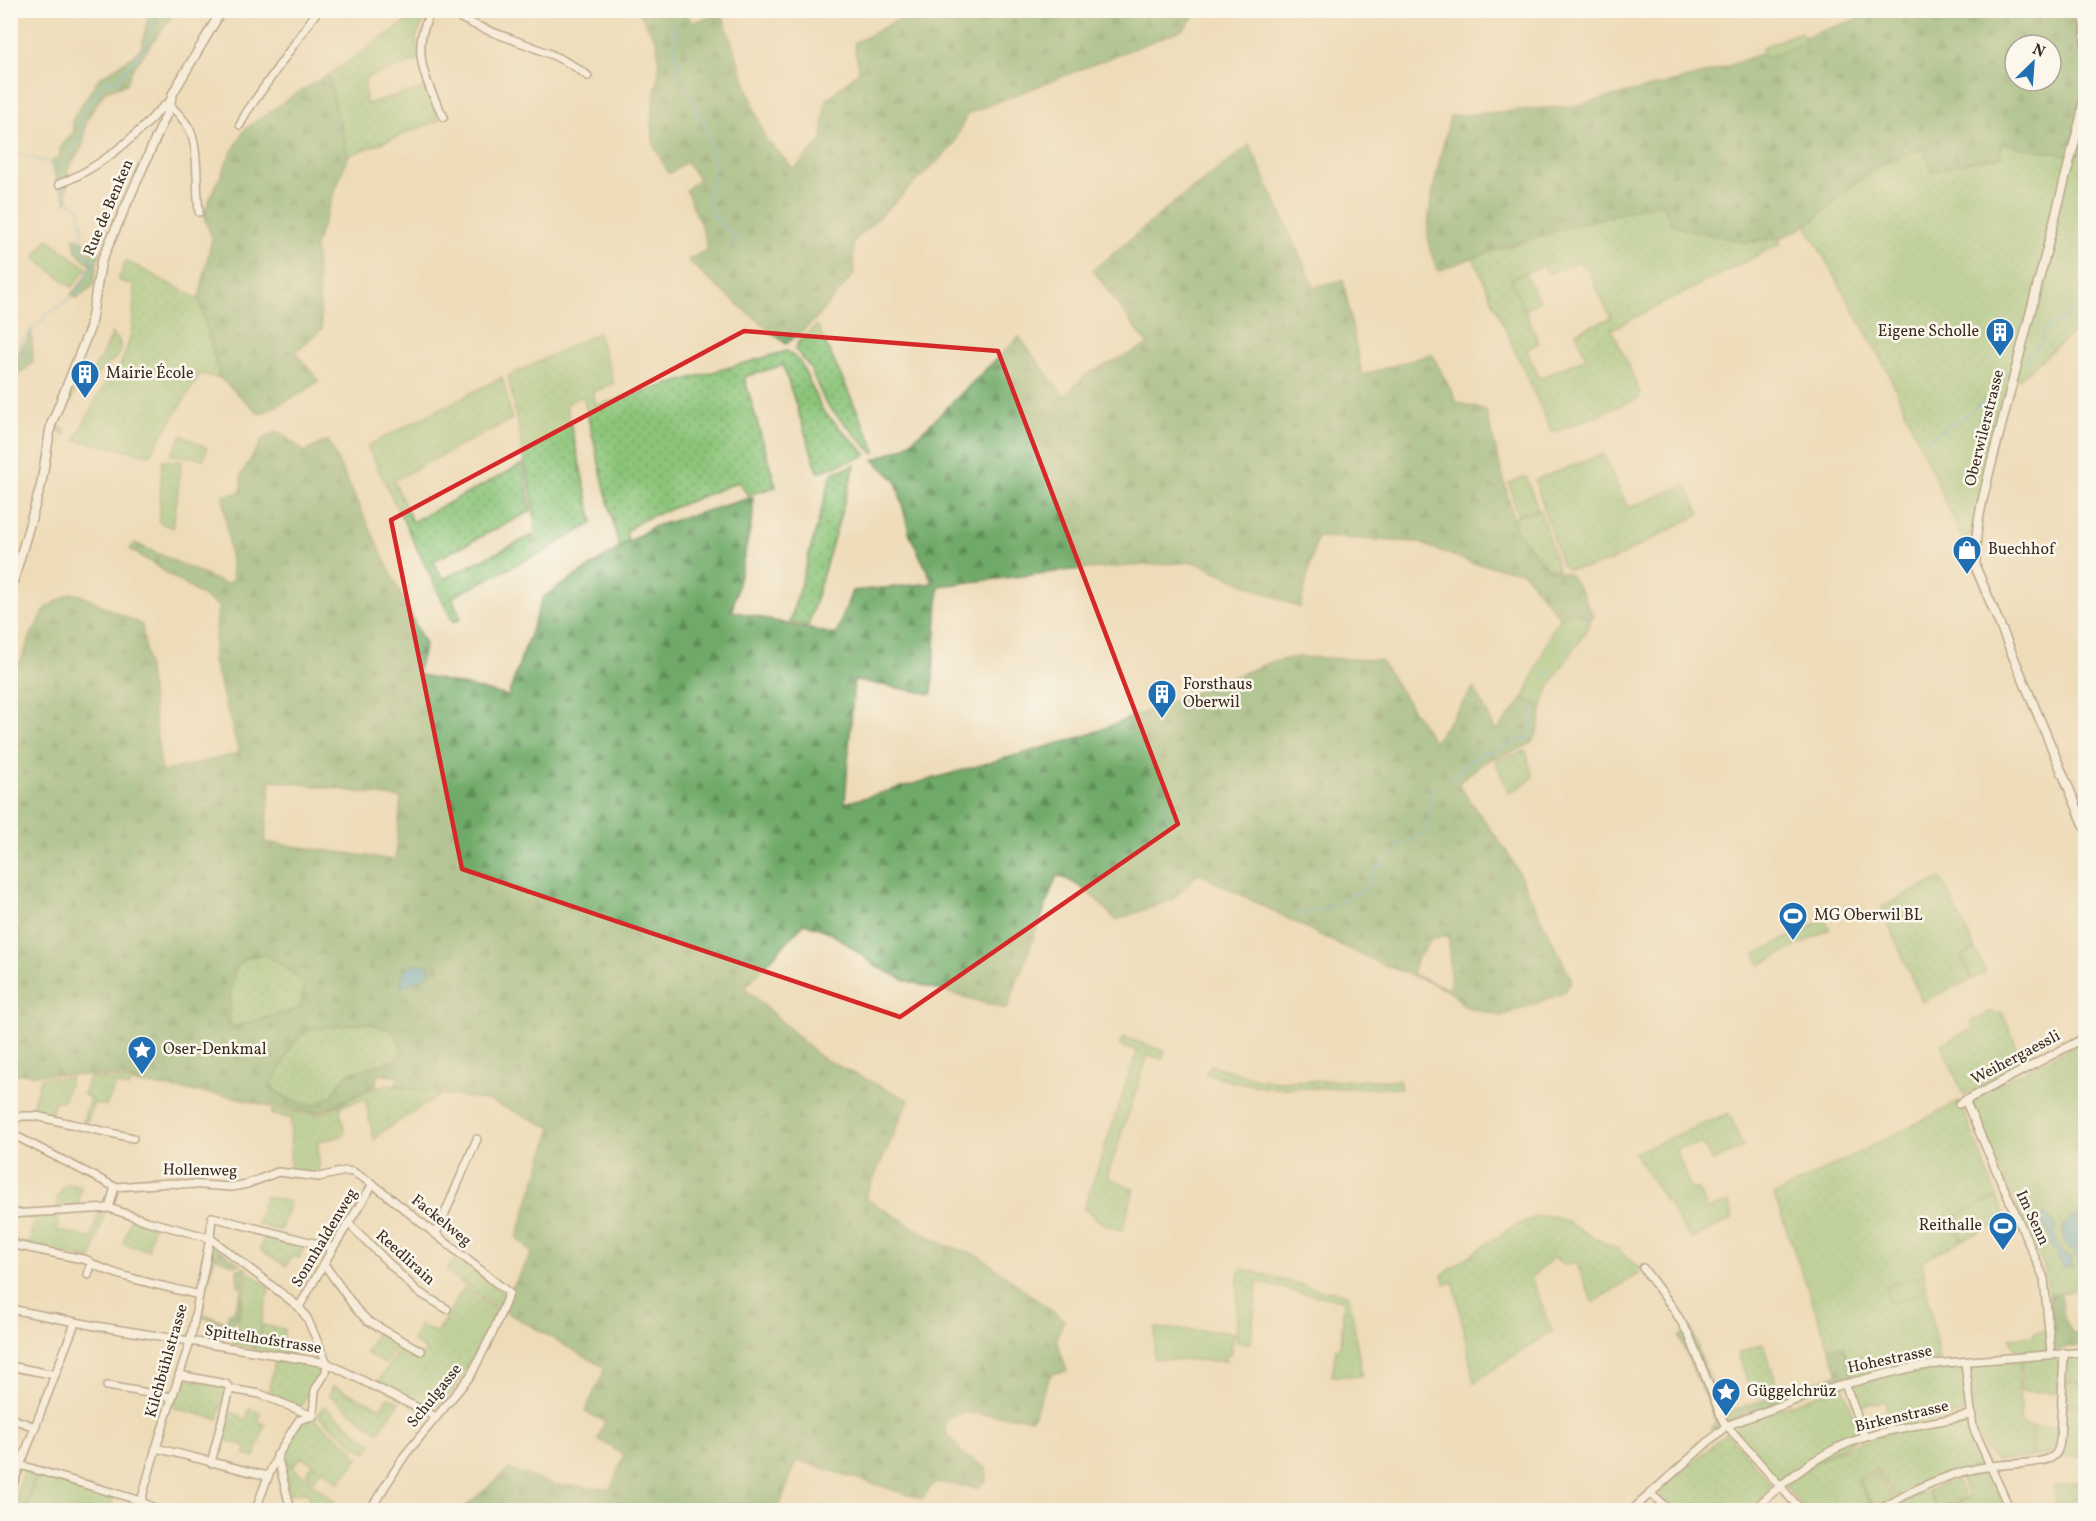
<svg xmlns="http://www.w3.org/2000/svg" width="2096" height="1521" font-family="Vollkorn,serif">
<defs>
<pattern id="grass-dots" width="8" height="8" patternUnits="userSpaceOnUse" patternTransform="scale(1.5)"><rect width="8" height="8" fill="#8bc478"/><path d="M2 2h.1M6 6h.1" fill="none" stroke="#739f62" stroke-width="1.8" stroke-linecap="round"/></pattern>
<pattern id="forest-firs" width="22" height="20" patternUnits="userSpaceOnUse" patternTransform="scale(1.5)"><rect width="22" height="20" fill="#70aa68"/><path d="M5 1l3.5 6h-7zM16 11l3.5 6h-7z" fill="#5d8b55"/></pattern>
</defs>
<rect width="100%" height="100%" fill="#fbf7ec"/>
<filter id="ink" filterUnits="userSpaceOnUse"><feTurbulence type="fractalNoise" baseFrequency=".0167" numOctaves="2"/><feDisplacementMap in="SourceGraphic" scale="12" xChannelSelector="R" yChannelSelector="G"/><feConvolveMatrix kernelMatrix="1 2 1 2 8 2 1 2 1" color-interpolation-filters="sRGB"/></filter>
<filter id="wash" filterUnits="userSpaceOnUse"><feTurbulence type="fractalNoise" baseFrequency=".008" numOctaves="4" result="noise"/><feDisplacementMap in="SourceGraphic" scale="24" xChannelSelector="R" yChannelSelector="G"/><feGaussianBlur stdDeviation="1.35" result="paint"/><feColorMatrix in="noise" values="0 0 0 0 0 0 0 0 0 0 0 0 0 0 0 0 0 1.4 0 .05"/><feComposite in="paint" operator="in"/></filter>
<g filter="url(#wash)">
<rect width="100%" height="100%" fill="#eedcb9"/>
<!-- grass -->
<g fill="url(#grass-dots)" stroke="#63774b" stroke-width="1.5" fill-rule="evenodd">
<polygon points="422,11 429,11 416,37 418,61 365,78 366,104 425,88 439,120 348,156 328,75"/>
<path d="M2000,143L2066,155L2072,153L2085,154V322L2018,380H2009L1968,545H1966L1959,532L1887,370L1806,225C1820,216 1831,203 1844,192C1869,170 1894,157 1925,148L1932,172L1967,162L2002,157Z"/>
<path d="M1662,202L1671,222L1744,242L1780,238V244L1612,329L1640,392L1639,398L1552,433L1473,257L1561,229ZM1578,262L1588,270L1611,318L1576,332L1586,358L1540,378L1526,349L1539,343L1511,279L1543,266L1549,274Z"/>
<path d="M126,261L199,299L220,378L200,374L150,455L75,440L106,381L112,384C131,345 134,329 134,286L118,280Z"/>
<polygon points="817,325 876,451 873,453 826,404 809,366 796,350 798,342"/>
<path d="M110,333L119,340C125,359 106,362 97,375L92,372L112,336Z"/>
<polygon points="598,333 614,383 593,392 596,405 787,351 800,362 823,411 867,455 818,472 783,365 744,377 776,487 748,495 738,482 640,521 626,532 628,541 619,547 583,396 566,404 593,523 538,555 533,503 508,376"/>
<polygon points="77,365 87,370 58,424 65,431 64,434 53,428"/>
<polygon points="502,377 512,419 394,480 412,522 523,464 531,511 433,561 443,579 533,535 535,555 452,597 461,619 453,622 367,446"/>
<polygon points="182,435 207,448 204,459 171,455"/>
<polygon points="1603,454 1628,508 1686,485 1700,514 1609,562 1586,568 1567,569 1561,564 1535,480"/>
<polygon points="162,460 182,461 173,528 159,522"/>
<polygon points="855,465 808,626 790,622 832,473"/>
<polygon points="1540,510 1558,569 1548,569 1517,532 1513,517"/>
<polygon points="1526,751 1533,777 1525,784 1509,793 1495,761"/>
<polygon points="1941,878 1975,949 1962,956 1972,979 1922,1002 1882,909 1883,906"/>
<path d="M265,954L281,964L304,982L301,1008L232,1027L229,1023C231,1005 227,967 246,958C251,956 259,956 265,954Z"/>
<polygon points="1991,1011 1996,1014 2002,1012 2024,1065 1965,1095 1963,1094 1941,1044 1973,1029 1971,1021 1983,1017 1984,1014"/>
<path d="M366,1023C389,1028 394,1028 403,1050L394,1061L349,1073L341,1081L333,1096L318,1104L308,1105L289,1099L274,1090L273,1082L289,1051L299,1037L310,1029Z"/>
<polygon points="1123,1037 1165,1051 1162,1059 1148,1055 1107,1177 1134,1189 1122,1231 1104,1224 1084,1209 1137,1051 1119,1045"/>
<polygon points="2085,1040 2085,1286 2049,1296 2044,1267 1970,1106 1975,1096"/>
<polygon points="1211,1065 1258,1079 1283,1081 1399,1080 1401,1088 1270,1088 1230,1081 1206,1073"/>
<polygon points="41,1078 71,1078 63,1101 55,1101 51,1115 35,1111 30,1113"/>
<polygon points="89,1078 127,1080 144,1085 132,1083 128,1088 116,1084 106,1106 94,1103 87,1122 83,1121 90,1098 83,1094"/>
<polygon points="386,1085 445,1092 381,1132 374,1140 365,1099 342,1106 340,1110 345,1132 339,1137 318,1141 319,1173 290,1172 291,1118 272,1115 272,1110 321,1114 369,1089"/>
<polygon points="1960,1101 1997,1197 1952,1218 1962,1240 1922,1261 1939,1360 1853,1376 1843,1346 1829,1348 1774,1195"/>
<polygon points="1729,1113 1743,1147 1713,1161 1702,1144 1676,1149 1691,1190 1697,1188 1708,1210 1728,1202 1732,1211 1732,1219 1691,1239 1634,1153"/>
<path d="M67,1184L81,1186L78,1208L57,1209C57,1198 58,1192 67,1184Z"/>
<polygon points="265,1196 290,1202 280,1231 257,1224"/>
<polygon points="105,1211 91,1260 11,1242 11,1240 29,1244 35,1215 57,1216 58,1230 91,1239 98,1213"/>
<path d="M1541,1216H1553L1563,1220L1604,1243L1614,1246L1640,1269L1639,1273L1593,1303L1576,1262L1563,1265L1554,1257L1531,1278L1552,1331L1474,1382L1454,1282L1445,1284L1442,1275C1463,1261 1519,1218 1541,1216Z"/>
<polygon points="131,1218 153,1226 148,1250 123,1244"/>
<polygon points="265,1233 304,1244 299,1258 292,1256 286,1266 260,1250"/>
<polygon points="456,1257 504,1294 499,1310 446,1271"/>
<polygon points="1243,1269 1320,1290 1349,1294 1362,1376 1332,1376 1336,1349 1341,1347 1344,1300 1300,1293 1257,1282 1251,1343 1236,1342 1238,1273"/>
<polygon points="249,1272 269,1288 257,1342 252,1348 233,1344"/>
<polygon points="464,1288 497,1312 462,1376 436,1417 377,1384 400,1348 422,1356 426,1350 412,1341 420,1325 436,1333"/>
<polygon points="263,1325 285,1329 281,1344 293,1347 291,1356 253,1349 259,1342"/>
<polygon points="377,1332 398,1344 385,1364 366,1353"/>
<polygon points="1763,1344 1779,1390 1752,1398 1738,1353"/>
<polygon points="2070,1356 2085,1356 2085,1380 2065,1381 2066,1360"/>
<polygon points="2053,1357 2058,1362 2058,1393 2021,1391 2021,1371 2024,1359"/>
<polygon points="276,1358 317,1364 321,1369 318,1377 301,1406 298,1406 268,1392"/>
<path d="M2022,1360L2018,1373L2021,1425L2030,1426L2032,1457L1996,1461C1970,1443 1972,1394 1971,1365Z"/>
<polygon points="1963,1364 1968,1407 1964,1413 1891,1428 1885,1401 1855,1407 1851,1388 1854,1384 1912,1371"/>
<polygon points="182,1378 224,1386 225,1390 218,1419 174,1408 173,1405"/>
<polygon points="2085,1381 2085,1398 2079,1404 2065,1402 2066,1382"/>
<polygon points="333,1386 381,1408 387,1397 400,1402 378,1432 329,1395"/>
<polygon points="1843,1386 1861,1436 1783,1481 1780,1481 1735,1433 1738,1424 1757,1416"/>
<polygon points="2085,1402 2085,1456 2065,1457 2058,1460 2064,1449 2064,1404 2081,1406"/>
<polygon points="324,1406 372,1444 366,1453 317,1415"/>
<polygon points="249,1409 261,1413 258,1422 265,1424 255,1457 245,1455 246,1446 220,1439 227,1411 240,1415 240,1418 246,1420"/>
<polygon points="306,1413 354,1449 353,1454 359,1458 339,1483 323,1469 313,1480 306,1474 313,1464 301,1457 294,1466 280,1455"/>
<path d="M1969,1419L1974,1440L1987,1464L1921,1484L1895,1497L1877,1469L1856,1478L1874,1509L1872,1510H1805L1785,1486C1833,1440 1905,1428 1969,1419Z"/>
<polygon points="2032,1427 2057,1427 2057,1445 2048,1455 2034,1457"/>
<polygon points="1727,1432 1770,1483 1772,1487 1771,1490 1749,1510 1673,1510 1662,1500 1661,1491"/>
<polygon points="281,1458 346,1510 312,1510 308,1492 289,1494"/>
<polygon points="1989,1469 2007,1510 1939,1510 1969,1498 1959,1476"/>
<polygon points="1876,1472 1893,1499 1875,1508 1859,1479"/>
<polygon points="1956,1479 1965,1498 1937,1510 1929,1489"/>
<polygon points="2085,1481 2085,1510 2067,1510 2066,1502 2055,1503 2054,1486"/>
<polygon points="1928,1490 1936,1510 1902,1510 1899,1505"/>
</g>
<!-- forest -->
<g fill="url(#forest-firs)" stroke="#566a43" stroke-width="1.5" fill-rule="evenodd">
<polygon points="147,11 176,11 131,71 127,84 105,91 86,121 83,146 68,169 67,204 50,163 60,156 60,148 74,131 72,120 98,79 133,56 141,48 148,17"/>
<polygon points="935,11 1198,11 1184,29 967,114 953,146 853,242 854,274 812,323 786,344 705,277 688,260 708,249 702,228 686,190 699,179 686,162 669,174 654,146 651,118 659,69 657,42 638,11 684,11 692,22 722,14 765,138 794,169 822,141 825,101 859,71 854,43 913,12 924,19"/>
<path d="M1881,11H2085V154L2072,153L2066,155L2000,143L2002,157L1967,162L1932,172L1925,148C1894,156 1871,170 1846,190C1832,202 1820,219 1803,226V228L1780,238L1744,242L1677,227L1671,223L1662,202C1586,222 1511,242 1438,271C1433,259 1428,247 1428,235C1427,202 1443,150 1450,116L1579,105L1708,73L1763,53L1765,58L1805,41L1804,37ZM2015,45H2051V81H2015Z"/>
<polygon points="328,75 348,156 315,246 322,329 295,352 319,381 302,393 260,414 220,378 199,299 212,238 203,214 229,157 245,129 294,95"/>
<path d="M1250,145L1314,287L1343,280L1362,375L1432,354L1457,402L1486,411L1517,532L1548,569L1569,574L1581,591L1594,617L1591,619C1582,613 1570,612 1560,618L1523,572L1472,563L1417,542L1317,537L1300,608L1194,562L1071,570L939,586L932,694L854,680L845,803L1085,736L1271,662L1297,657L1380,660L1434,742L1474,687L1496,731L1524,698L1542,707C1541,718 1540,730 1534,739C1524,752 1501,754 1487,761C1476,767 1468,775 1458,784L1510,856L1572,980L1564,993L1501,1016L1464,1006L1453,993L1431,983L1377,962L1330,940L1198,873L1172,900L1116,920C1096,899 1084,885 1057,875L1007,1009L904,980L873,964L846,943L827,931L804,923L745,988L820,1057L909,1100L865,1198L942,1244L978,1255L1064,1320L1056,1338L1067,1371L1051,1374L1032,1419L974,1413L955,1414L947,1420L945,1432L964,1455L986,1468L987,1480L977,1488L935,1482L922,1499L797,1460L778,1510H461L509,1469L555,1485L611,1489L624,1455L598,1439L605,1421L585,1412L605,1368L502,1310L509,1293L532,1253L517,1237L552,1128L490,1101L394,1086L400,1077L377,1074L376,1086L319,1112L271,1107L235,1097L148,1085L127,1078L109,1076L11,1074V662H20L32,633L47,607L71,593L81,595L142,625L162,772L239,753L213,661L218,606L130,549L135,543L225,584L233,580L223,496L241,492V475L262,440L278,431L305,452L328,440L425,645L417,674L508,696L543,597L652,527L753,497V516L732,611L836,635L852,591L933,583L910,535L896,481L874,460L904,447L927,427L1019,337L1064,396L1087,374L1148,345L1093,270L1171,205ZM271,780L401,798L395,860L265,842ZM1449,935L1450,988L1449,989L1412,974L1416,960L1431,940ZM265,954L281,964L304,982L301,1008L232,1027L229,1023C231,1005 227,967 246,958C251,956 259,956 265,954ZM366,1023C388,1028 394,1028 403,1050L394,1061L349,1073L341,1081L332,1096L318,1104L308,1105L289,1099L274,1090L273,1082L289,1051L299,1037L310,1029Z"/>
<polygon points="73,237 84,241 86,251 101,252 98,258 93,286 77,298 71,295 84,279 91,265 76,252"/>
<polygon points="32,332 33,363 11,381 11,363"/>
<polygon points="213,1244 240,1264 234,1265 215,1257 200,1306 204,1305 201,1313 226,1322 229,1313 232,1314 243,1288 238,1286 237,1269 245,1267 247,1269 237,1320 231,1325 197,1316 210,1246"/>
<path d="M2060,1293C2062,1303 2064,1331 2075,1334C2076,1334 2085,1334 2085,1334V1346L2070,1347L2057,1351L2054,1349L2049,1296Z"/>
<polygon points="1691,1328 1704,1365 1725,1413 1838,1374 1829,1348 1843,1346 1853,1376 1737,1417 1723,1424 1713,1431 1711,1429 1715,1424 1714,1418 1679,1337"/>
</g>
<!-- park -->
<g fill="#8bc478" stroke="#63774b" stroke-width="1.5">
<polygon points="1801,32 1805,42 1765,58 1761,48"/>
<polygon points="48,239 87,268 72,287 34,257"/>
<polygon points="1525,273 1539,302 1524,310 1511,279"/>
<polygon points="1526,477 1538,509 1517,514 1509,483"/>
<path d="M1576,613L1591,619C1578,651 1550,674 1542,707L1524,698L1553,628C1560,618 1564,614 1576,613Z"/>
<polygon points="1825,919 1830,929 1760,965 1755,954"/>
<polygon points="1975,949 1986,972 1972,979 1962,956"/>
<polygon points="1997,1197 2007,1220 1962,1240 1952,1218"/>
<polygon points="1917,1276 1923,1293 1890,1303 1885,1287"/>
<polygon points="1155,1328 1231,1332 1233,1334 1231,1342 1232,1353 1226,1356 1226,1361 1154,1359"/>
<polygon points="2047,1331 2049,1346 2045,1351 2019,1353 2015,1350 2010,1338 2034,1336 2034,1332"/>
<polygon points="24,1470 36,1473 24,1510 12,1510"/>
<polygon points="38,1473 114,1496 110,1508 106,1507 104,1510 26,1510"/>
</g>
<!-- water -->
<g fill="#4da7ca" stroke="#446874" stroke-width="1.5">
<polygon points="416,963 429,966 430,971 425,977 400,988 404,971"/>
<path d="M2045,1214L2056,1226L2055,1237L2059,1248L2064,1256L2068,1255L2071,1259L2070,1262L2073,1265L2065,1267C2057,1262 2057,1251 2049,1243L2051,1234L2047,1232L2040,1217Z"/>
<polygon points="2074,1217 2077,1217 2085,1222 2082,1227 2085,1227 2085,1266 2080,1265 2074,1252 2064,1243 2063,1226"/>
</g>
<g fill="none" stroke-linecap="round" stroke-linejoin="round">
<!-- stream -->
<g stroke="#4da7ca" stroke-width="1.5">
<path d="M674,10L677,16L676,26L672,29L676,35L675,57L680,62L677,71C687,81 686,95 697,103V117L705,119C705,137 715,153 714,171C713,178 709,187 708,194C705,211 723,226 735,237L734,246"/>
<polyline points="10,151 57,165"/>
<path d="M63,179L57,170L59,166C66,164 70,157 71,150L75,149L83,130L78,120L105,81L118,82L120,77L147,45L157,10"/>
<polyline points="2024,363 2030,353 2038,346 2044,331 2072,314 2086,299"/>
<polyline points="10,369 19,362 19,359 22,358 25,352 19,343 48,314 78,293 94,262 82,251 80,244 83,230 79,207 70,202 64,186"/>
<polyline points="1925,441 1965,416 1999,389"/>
<polyline points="1581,624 1584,618 1589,615"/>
<polyline points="1567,647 1573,639"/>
<polyline points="1544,678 1552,668"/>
<polyline points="1446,778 1455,778 1463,766 1483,752 1493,751 1527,738 1532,729 1533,710 1537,700"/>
<polyline points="1297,915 1338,905 1342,899 1360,892 1368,886 1375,869 1382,865 1387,856 1394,853 1398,846 1419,837 1422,832 1428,828 1433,786 1435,783"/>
</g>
</g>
</g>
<g filter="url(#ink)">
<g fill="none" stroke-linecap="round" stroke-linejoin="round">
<!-- minor casing -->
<g stroke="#7a6854" stroke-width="10">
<g id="minor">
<path d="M433,10C408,45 426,85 444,117"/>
<path d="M447,10C490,38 547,44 588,76"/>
<polyline points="240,125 246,113 318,10"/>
<path d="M59,184C90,172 117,152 141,129C151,121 157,110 168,103C176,111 184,119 189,128C199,145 196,189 199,212"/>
<polyline points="1965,1100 2044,1278 2051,1354"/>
<polyline points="1959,1104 2086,1037"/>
<polyline points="10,1121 22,1116 36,1116 133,1138"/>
<polyline points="10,1133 115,1187"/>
<polyline points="115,1187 170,1183 232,1187 247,1184 278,1172 319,1177 345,1171 353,1172 373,1184 509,1293 493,1332 471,1375 405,1455 370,1510"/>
<polyline points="109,1208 115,1187"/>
<path d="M10,1214L109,1208L147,1221L210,1238L299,1307L307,1318L327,1363L326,1372L315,1390L313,1416L299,1420C278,1452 268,1473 256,1510"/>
<polyline points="348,1223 417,1291 447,1309"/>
<polyline points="436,1234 477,1139"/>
<path d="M10,1244L87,1260C105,1275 173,1288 199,1295"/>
<polyline points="324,1264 356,1309 368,1321 421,1351"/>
<polyline points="1643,1268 1673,1308 1689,1335 1723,1421 1801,1510"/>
<polyline points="88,1275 91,1264"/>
<polyline points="299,1307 333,1248 373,1184"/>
<polyline points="10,1309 96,1326 327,1363 436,1417"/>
<polyline points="1965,1362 1973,1427 2010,1510"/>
<polyline points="10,1366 55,1375"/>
<polyline points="179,1375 226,1384 230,1389"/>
<polyline points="1845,1384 1865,1437"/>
<polyline points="107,1386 172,1397"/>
<polyline points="10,1418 35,1427"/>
<polyline points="156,1448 267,1476"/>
<polyline points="277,1455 291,1510"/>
<polyline points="10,1462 141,1501 157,1510"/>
<polyline points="211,1463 230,1389 260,1394 313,1416"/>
<polyline points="10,1492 75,1323"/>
<polyline points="1650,1493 1669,1510"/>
<polyline points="136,1510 141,1501 156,1448 190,1342 210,1238 212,1217 333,1248"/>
<polyline points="1632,1510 1726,1426 1809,1395 1845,1384 1914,1367 1945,1363 2086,1352"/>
<path d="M1753,1510C1779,1487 1805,1463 1837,1448C1879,1429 1926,1424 1971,1415"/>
<path d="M1880,1510C1913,1489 1953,1471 1992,1466C2010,1463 2031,1465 2048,1459C2057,1456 2059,1449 2060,1441L2064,1353"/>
</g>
</g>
<!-- tertiary casing -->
<g stroke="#7a6854" stroke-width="11">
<g id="tertiary">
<polyline points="2084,10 2086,50"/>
<path d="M2086,81L2081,117L1990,469C1982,502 1973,534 1976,568L2086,829"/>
<polyline points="10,593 41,485 51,425 90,328 101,262 167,113 173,93 222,10"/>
</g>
</g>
<!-- minor -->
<use href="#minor" stroke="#fff" stroke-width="7"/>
<!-- tertiary -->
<use href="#tertiary" stroke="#fff" stroke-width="8"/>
</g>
</g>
<!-- marked area -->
<path d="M0 0H2096V1521H0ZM744,331L998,351L1178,824L900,1017L462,869L391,520Z" fill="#eedcb9" fill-opacity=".55" fill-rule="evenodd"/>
<path fill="none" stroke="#d62828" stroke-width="4.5" stroke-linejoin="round" d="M744,331L998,351L1178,824L900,1017L462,869L391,520Z"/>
<!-- icons -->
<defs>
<g id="building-pin" transform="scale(1.5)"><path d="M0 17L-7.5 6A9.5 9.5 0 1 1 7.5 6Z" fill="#1f6fb2" stroke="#fbf7ec"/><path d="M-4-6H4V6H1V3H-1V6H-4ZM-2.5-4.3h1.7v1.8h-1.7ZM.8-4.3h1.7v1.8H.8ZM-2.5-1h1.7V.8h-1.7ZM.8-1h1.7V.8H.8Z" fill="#fff"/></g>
<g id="shop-pin" transform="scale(1.5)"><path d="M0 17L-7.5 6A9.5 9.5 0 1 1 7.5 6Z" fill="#1f6fb2" stroke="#fbf7ec"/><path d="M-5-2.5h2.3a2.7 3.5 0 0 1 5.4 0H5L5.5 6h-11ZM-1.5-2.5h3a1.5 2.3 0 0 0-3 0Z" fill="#fff"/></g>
<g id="stadium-pin" transform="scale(1.5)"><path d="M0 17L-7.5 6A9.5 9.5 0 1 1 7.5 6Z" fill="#1f6fb2" stroke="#fbf7ec"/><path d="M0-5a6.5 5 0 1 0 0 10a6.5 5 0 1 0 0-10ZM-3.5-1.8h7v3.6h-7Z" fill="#fff"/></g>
<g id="sight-pin" transform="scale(1.5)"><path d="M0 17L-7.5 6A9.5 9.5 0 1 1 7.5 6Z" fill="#1f6fb2" stroke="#fbf7ec"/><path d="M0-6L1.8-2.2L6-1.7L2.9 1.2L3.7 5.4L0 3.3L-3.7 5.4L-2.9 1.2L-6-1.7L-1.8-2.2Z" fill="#fff"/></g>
</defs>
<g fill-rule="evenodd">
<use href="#building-pin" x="2000" y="332"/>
<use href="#building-pin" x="85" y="374"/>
<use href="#shop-pin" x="1967" y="550"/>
<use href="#building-pin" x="1162" y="694"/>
<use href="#stadium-pin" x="1793" y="916"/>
<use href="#sight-pin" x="142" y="1050"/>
<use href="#stadium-pin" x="2003" y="1226"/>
<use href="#sight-pin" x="1726" y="1392"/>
</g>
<g text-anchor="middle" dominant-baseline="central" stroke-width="5" stroke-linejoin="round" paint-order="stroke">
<!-- street labels -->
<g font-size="16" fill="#3b2a1e" stroke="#fbf7ec">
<text transform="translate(109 208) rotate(-67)">Rue de Benken</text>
<text transform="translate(1985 428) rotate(-76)">Oberwilerstrasse</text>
<text transform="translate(2016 1058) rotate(-28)">Weihergaessli</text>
<text transform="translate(200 1171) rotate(1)">Hollenweg</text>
<text transform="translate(2032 1218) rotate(65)">Im Senn</text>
<text transform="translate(441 1221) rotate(39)">Fackelweg</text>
<text transform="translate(325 1238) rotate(-59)">Sonnhaldenweg</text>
<text transform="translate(405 1258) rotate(42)">Reedlirain</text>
<text transform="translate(263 1340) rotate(9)">Spittelhofstrasse</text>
<text transform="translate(1890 1360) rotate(-12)">Hohestrasse</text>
<text transform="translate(167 1361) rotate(-74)">Kilchbühlstrasse</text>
<text transform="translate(435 1396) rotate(-51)">Schulgasse</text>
<text transform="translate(1902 1417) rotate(-13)">Birkenstrasse</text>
</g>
<!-- poi labels -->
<g font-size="16" fill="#3b2a1e" stroke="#fbf7ec" text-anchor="start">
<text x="1979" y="332" text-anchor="end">Eigene Scholle</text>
<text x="106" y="374">Mairie École</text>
<text x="1988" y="550">Buechhof</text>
<text x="1183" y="685">Forsthaus<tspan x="1183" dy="18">Oberwil</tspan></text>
<text x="1814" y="916">MG Oberwil BL</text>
<text x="163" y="1050">Oser-Denkmal</text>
<text x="1982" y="1226" text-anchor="end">Reithalle</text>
<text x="1747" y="1392">Güggelchrüz</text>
</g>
</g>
<!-- margin -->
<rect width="2096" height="1521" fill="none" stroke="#fbf7ec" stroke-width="36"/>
<!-- north arrow -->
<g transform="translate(2033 63) rotate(25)"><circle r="28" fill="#fbf7ec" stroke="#aea59a" stroke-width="1.5"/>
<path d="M0-4.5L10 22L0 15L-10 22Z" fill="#1f6fb2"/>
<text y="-9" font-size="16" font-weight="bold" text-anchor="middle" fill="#3b2a1e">N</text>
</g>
</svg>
